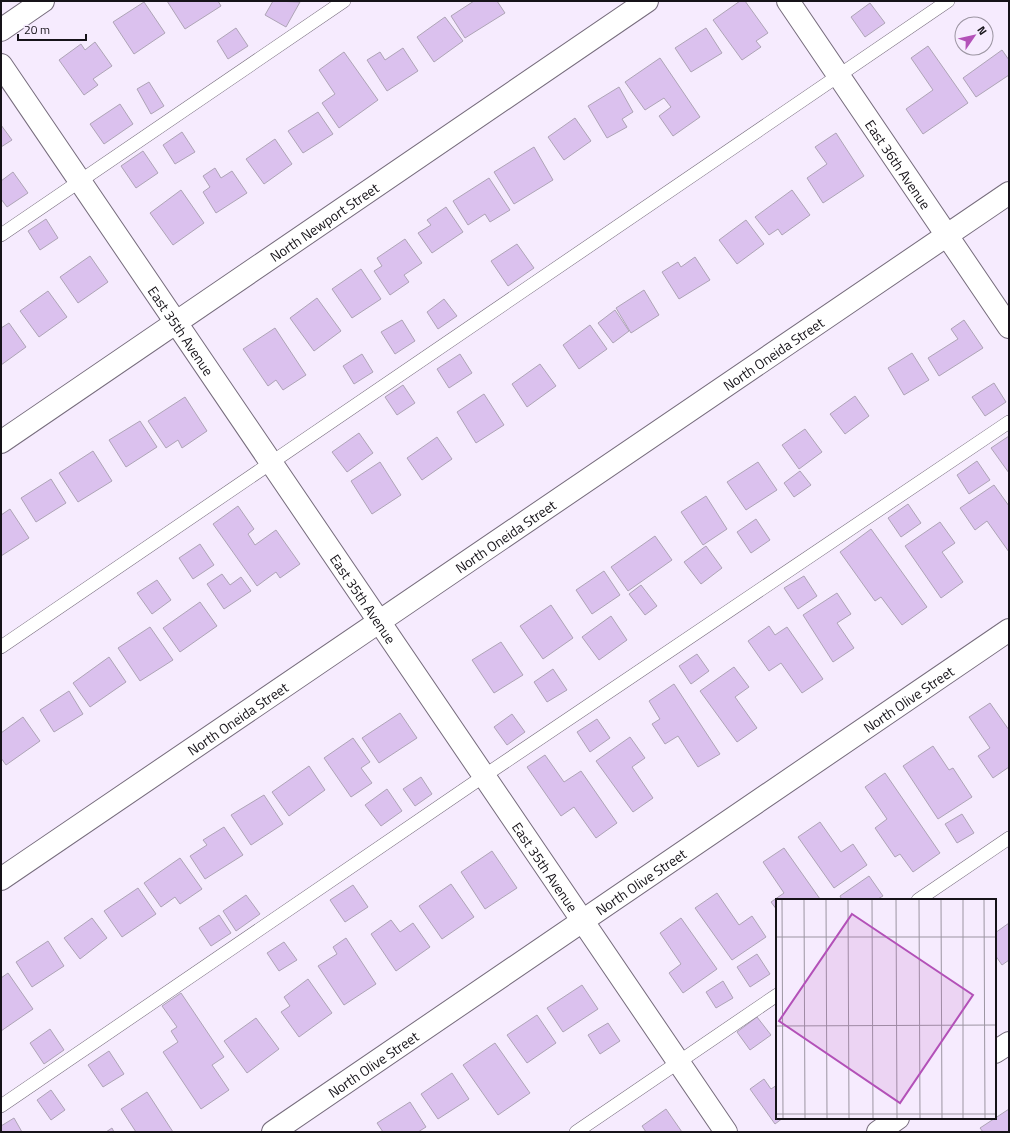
<svg xmlns="http://www.w3.org/2000/svg" width="1010" height="1133" font-family="'Titillium Web',sans-serif">
<rect width="100%" height="100%" fill="#f6ebfe"/>
<!-- building -->
<g fill="#dbc1ee" stroke="#aea4b6">
<polygon points="167,1 218,1 221,6 185,29"/>
<polygon points="273,1 300,2 286,27 265,15"/>
<polygon points="474,1 497,1 505,13 465,38 451,16"/>
<polygon points="740,1 745,1 768,33 756,41 761,47 742,60 713,20"/>
<polygon points="144,2 165,33 134,54 113,22"/>
<polygon points="870,3 885,23 865,37 851,17"/>
<polygon points="445,17 463,41 434,62 417,37"/>
<polygon points="236,28 248,46 228,59 217,41"/>
<polygon points="706,28 722,53 691,72 675,48"/>
<polygon points="95,42 112,66 93,79 98,85 84,95 59,60 81,44 85,50"/>
<polygon points="928,46 968,103 923,134 906,109 933,90 911,58"/>
<polygon points="403,48 418,71 387,91 367,60 380,52 385,60"/>
<polygon points="1002,50 1009,60 1009,75 976,97 963,78"/>
<polygon points="344,52 378,100 339,128 322,103 335,94 319,70"/>
<polygon points="660,58 700,117 673,136 659,116 671,107 664,98 645,110 625,82"/>
<polygon points="149,82 164,106 151,114 137,89"/>
<polygon points="619,87 633,112 622,119 627,127 607,138 588,106"/>
<polygon points="120,104 133,124 104,144 90,124"/>
<polygon points="318,112 333,134 303,153 288,131"/>
<polygon points="575,118 591,141 564,160 548,137"/>
<polygon points="1,125 12,140 1,147"/>
<polygon points="182,132 195,152 175,164 163,145"/>
<polygon points="836,133 864,176 823,203 807,178 827,164 815,147"/>
<polygon points="275,139 292,164 264,184 246,159"/>
<polygon points="534,147 553,180 514,204 494,172"/>
<polygon points="143,151 158,173 136,188 121,166"/>
<polygon points="215,168 221,178 232,171 247,193 216,213 203,192 210,187 203,176"/>
<polygon points="13,172 28,193 7,207 1,199 1,181"/>
<polygon points="489,178 510,210 490,222 485,214 468,225 453,201"/>
<polygon points="181,190 204,223 173,245 150,213"/>
<polygon points="792,190 810,215 782,235 778,229 769,235 755,217"/>
<polygon points="446,207 463,232 432,253 418,233 431,225 427,220"/>
<polygon points="46,219 58,238 40,250 28,231"/>
<polygon points="746,220 764,244 737,264 719,240"/>
<polygon points="405,239 422,263 404,275 409,282 390,295 374,271 382,266 377,258"/>
<polygon points="517,244 534,268 508,286 491,261"/>
<polygon points="90,256 108,282 78,303 60,277"/>
<polygon points="695,257 710,280 679,299 662,272 678,262 681,267"/>
<polygon points="361,269 381,299 352,318 332,289"/>
<polygon points="644,290 659,315 631,333 616,308"/>
<polygon points="48,291 67,317 39,337 20,311"/>
<polygon points="317,298 341,331 314,351 290,318"/>
<polygon points="444,299 457,316 438,329 427,312"/>
<polygon points="615,310 629,331 613,343 598,323"/>
<polygon points="402,320 415,341 395,354 381,332"/>
<polygon points="964,320 983,348 939,376 928,358 958,339 951,329"/>
<polygon points="9,323 26,347 1,365 1,328"/>
<polygon points="590,325 607,349 579,369 563,345"/>
<polygon points="275,328 306,375 283,390 276,380 268,386 243,349"/>
<polygon points="912,353 929,380 904,395 888,368"/>
<polygon points="362,354 373,372 354,384 343,366"/>
<polygon points="460,354 472,373 449,388 437,369"/>
<polygon points="540,364 556,386 527,407 512,384"/>
<polygon points="994,383 1006,402 985,416 972,397"/>
<polygon points="403,385 415,403 397,415 385,397"/>
<polygon points="484,394 504,425 476,443 457,412"/>
<polygon points="855,396 869,416 845,434 830,414"/>
<polygon points="185,397 207,431 182,448 178,440 166,448 148,421"/>
<polygon points="140,421 157,447 126,467 109,440"/>
<polygon points="805,429 822,452 799,469 782,445"/>
<polygon points="359,433 373,453 347,472 332,452"/>
<polygon points="1009,436 1009,473 991,448"/>
<polygon points="437,437 452,459 422,480 407,458"/>
<polygon points="93,451 112,481 78,502 59,473"/>
<polygon points="977,461 990,480 969,494 957,475"/>
<polygon points="380,462 401,495 372,514 351,481"/>
<polygon points="758,462 777,490 746,510 727,482"/>
<polygon points="800,471 811,485 794,497 784,483"/>
<polygon points="51,479 66,503 36,522 21,498"/>
<polygon points="994,485 1009,506 1009,552 987,521 975,530 960,508"/>
<polygon points="706,496 727,529 703,545 681,512"/>
<polygon points="908,504 921,523 901,537 888,518"/>
<polygon points="238,506 254,529 248,534 255,545 276,530 300,564 280,578 276,572 257,586 213,524"/>
<polygon points="10,509 29,538 1,556 1,515"/>
<polygon points="756,519 770,540 751,553 737,532"/>
<polygon points="940,522 955,543 942,552 963,582 941,598 905,546"/>
<polygon points="871,529 927,607 902,625 881,597 875,601 840,552"/>
<polygon points="655,536 672,560 628,591 611,567"/>
<polygon points="200,544 214,565 193,579 179,558"/>
<polygon points="706,546 722,568 701,584 684,562"/>
<polygon points="604,571 620,595 592,614 576,590"/>
<polygon points="222,574 230,585 241,577 251,591 224,609 207,584"/>
<polygon points="804,576 817,596 798,609 784,588"/>
<polygon points="157,580 171,600 152,614 137,593"/>
<polygon points="641,585 657,606 645,615 629,594"/>
<polygon points="837,593 851,614 837,623 854,648 833,662 803,615"/>
<polygon points="200,602 217,626 180,652 163,628"/>
<polygon points="551,605 573,638 543,659 520,626"/>
<polygon points="611,616 627,640 599,660 582,637"/>
<polygon points="769,626 775,635 787,627 823,679 802,693 781,663 769,671 748,641"/>
<polygon points="150,627 173,660 140,681 118,648"/>
<polygon points="501,642 523,675 494,693 472,660"/>
<polygon points="697,654 709,671 691,684 679,666"/>
<polygon points="109,657 126,682 90,707 73,683"/>
<polygon points="734,667 749,687 735,697 757,728 737,742 700,691"/>
<polygon points="553,669 567,690 547,702 534,682"/>
<polygon points="674,684 720,754 698,767 678,736 665,744 652,724 660,719 649,701"/>
<polygon points="69,691 83,714 54,732 40,710"/>
<polygon points="990,703 1009,730 1009,767 993,778 978,756 990,748 969,717"/>
<polygon points="400,713 417,738 379,763 362,738"/>
<polygon points="512,714 525,732 507,745 494,727"/>
<polygon points="23,717 40,741 6,765 1,758 1,733"/>
<polygon points="597,719 610,738 590,752 577,732"/>
<polygon points="630,737 645,758 632,767 653,798 633,812 596,761"/>
<polygon points="353,738 370,762 361,768 372,783 351,797 324,758"/>
<polygon points="933,746 949,770 953,768 972,797 938,819 903,766"/>
<polygon points="545,755 564,782 581,771 617,823 596,838 574,807 561,816 527,767"/>
<polygon points="309,766 325,790 289,816 272,792"/>
<polygon points="885,773 940,853 913,872 900,854 895,857 875,828 887,819 865,787"/>
<polygon points="421,777 432,794 415,806 403,789"/>
<polygon points="387,789 402,811 381,826 365,805"/>
<polygon points="264,795 283,824 251,845 231,815"/>
<polygon points="962,814 974,833 957,843 945,824"/>
<polygon points="820,822 841,852 853,844 867,865 834,888 798,837"/>
<polygon points="224,827 243,855 205,879 190,856 207,845 203,840"/>
<polygon points="784,848 820,899 777,900 777,910 771,902 784,893 763,862"/>
<polygon points="492,851 517,888 485,909 461,872"/>
<polygon points="180,858 202,889 180,904 175,897 161,907 144,883"/>
<polygon points="869,876 883,896 876,900 842,900 840,896"/>
<polygon points="451,884 474,917 442,939 419,906"/>
<polygon points="353,885 368,907 345,922 330,900"/>
<polygon points="138,888 156,914 122,937 104,911"/>
<polygon points="717,893 739,925 752,916 766,937 732,960 695,908"/>
<polygon points="246,895 260,914 236,931 223,911"/>
<polygon points="219,915 231,933 211,946 199,928"/>
<polygon points="92,918 107,938 80,959 64,938"/>
<polygon points="681,918 717,969 683,993 669,973 681,964 660,933"/>
<polygon points="391,920 400,932 413,923 430,947 396,971 371,934"/>
<polygon points="1009,923 1009,960 1002,965 995,955 995,933"/>
<polygon points="346,938 376,984 344,1005 318,966 337,954 333,947"/>
<polygon points="48,941 64,966 32,987 16,962"/>
<polygon points="284,942 297,960 279,971 267,953"/>
<polygon points="757,954 770,974 750,987 737,967"/>
<polygon points="8,973 33,1009 1,1031 1,978"/>
<polygon points="308,979 332,1013 299,1037 281,1012 290,1006 284,997"/>
<polygon points="723,981 733,998 716,1008 706,992"/>
<polygon points="582,985 598,1009 563,1032 547,1008"/>
<polygon points="181,993 224,1057 212,1065 229,1090 201,1109 163,1052 178,1042 171,1031 177,1027 162,1006"/>
<polygon points="537,1015 556,1043 527,1063 507,1035"/>
<polygon points="757,1017 771,1035 750,1050 737,1032"/>
<polygon points="256,1018 279,1049 247,1073 224,1041"/>
<polygon points="608,1023 620,1041 600,1054 588,1035"/>
<polygon points="50,1029 64,1050 44,1064 30,1043"/>
<polygon points="495,1043 530,1093 498,1115 463,1065"/>
<polygon points="109,1051 124,1074 103,1087 88,1065"/>
<polygon points="452,1073 469,1099 438,1119 421,1094"/>
<polygon points="764,1079 771,1089 777,1085 777,1118 783,1118 775,1124 750,1089"/>
<polygon points="51,1090 65,1110 51,1120 37,1100"/>
<polygon points="147,1092 173,1132 136,1132 121,1109"/>
<polygon points="410,1102 426,1127 418,1132 383,1132 377,1123"/>
<polygon points="666,1109 682,1132 646,1132 642,1126"/>
<polygon points="1009,1109 1009,1132 983,1132 980,1128"/>
<polygon points="14,1118 22,1132 1,1132 1,1126"/>
<polygon points="112,1128 114,1132 106,1132"/>
</g>
<g fill="none" stroke-linecap="round" stroke-linejoin="round">
<!-- service casing -->
<g stroke="#766c7c" stroke-width="14">
<g id="service">
<polyline points="1,235 344,1"/>
<polyline points="1,647 948,1"/>
<polyline points="918,900 1009,838"/>
<polyline points="1,1106 484,776 1009,422"/>
<polyline points="576,1132 777,995"/>
</g>
</g>
<!-- minor casing -->
<g stroke="#766c7c" stroke-width="24">
<g id="minor">
<path id="s1" d="M788,1L1009,327"/>
<polyline points="1,30 43,1"/>
<path id="s2" d="M1,442L647,1"/>
<polyline points="995,1052 1009,1043"/>
<path id="s3" d="M273,1132L1009,630"/>
<polyline points="878,1132 898,1118"/>
</g>
</g>
<!-- tertiary casing -->
<g stroke="#766c7c" stroke-width="24">
<g id="tertiary">
<path id="s4" d="M1,65L726,1132"/>
<path id="s5" d="M1,879L1009,193"/>
</g>
</g>
<!-- service -->
<use href="#service" stroke="#fff" stroke-width="13"/>
<!-- minor -->
<use href="#minor" stroke="#fff" stroke-width="22"/>
<!-- tertiary -->
<use href="#tertiary" stroke="#fff" stroke-width="22"/>
</g>
<g text-anchor="middle" dominant-baseline="central" stroke-width="3.5" stroke-linejoin="round" paint-order="stroke">
<!-- street labels -->
<g font-size="14" fill="#161319" stroke="#f6ebfe">
<text stroke="none"><textPath href="#s1" startOffset="197">East 36th Avenue</textPath></text>
<text stroke="none"><textPath href="#s2" startOffset="391">North Newport Street</textPath></text>
<text stroke="none"><textPath href="#s4" startOffset="321">East 35th Avenue</textPath></text>
<text stroke="none"><textPath href="#s5" startOffset="934">North Oneida Street</textPath></text>
<text stroke="none"><textPath href="#s5" startOffset="610">North Oneida Street</textPath></text>
<text stroke="none"><textPath href="#s4" startOffset="645">East 35th Avenue</textPath></text>
<text stroke="none"><textPath href="#s3" startOffset="769">North Olive Street</textPath></text>
<text stroke="none"><textPath href="#s5" startOffset="286">North Oneida Street</textPath></text>
<text stroke="none"><textPath href="#s4" startOffset="969">East 35th Avenue</textPath></text>
<text stroke="none"><textPath href="#s3" startOffset="445">North Olive Street</textPath></text>
<text stroke="none"><textPath href="#s3" startOffset="121">North Olive Street</textPath></text>
</g>
</g>
<!-- overview -->
<g transform="translate(776 899)">
<rect width="220" height="220" fill="#f6ebfe"/>
<path fill="none" stroke="#9c95a2" stroke-width="1" d="M6,0L7,220M28,0L29,220M50,0L51,220M72,0L73,220M96,0L97,220M120,0L121,220M143,0L144,220M165,0L166,220M187,0V220M208,0L209,220M0,38H220M0,127L220,126M0,215H220"/>
<path fill="#b351b8" fill-opacity="0.15" stroke="#b351b8" stroke-width="2" d="M76,15L197,96L124,204L3,122Z"/>
<rect width="220" height="220" fill="none" stroke="#161319" stroke-width="2"/>
</g>
<!-- border -->
<rect width="1010" height="1133" fill="none" stroke="#161319" stroke-width="4"/>
<!-- north arrow -->
<g transform="translate(974 36) rotate(56)"><circle r="19" fill="#f6ebfe" stroke="#9c95a2"/>
<path d="M0-3L7 15L0 10L-7 15Z" fill="#b351b8"/>
<text y="-6" font-size="11" font-weight="bold" text-anchor="middle" fill="#161319">N</text>
</g>
<!-- scale -->
<path d="M18 34v6h68v-6" fill="none" stroke="#161319" stroke-width="2"/>
<text x="24" y="34" font-size="12" fill="#161319" stroke="#f6ebfe" stroke-width="3" paint-order="stroke">20 m</text>
</svg>
